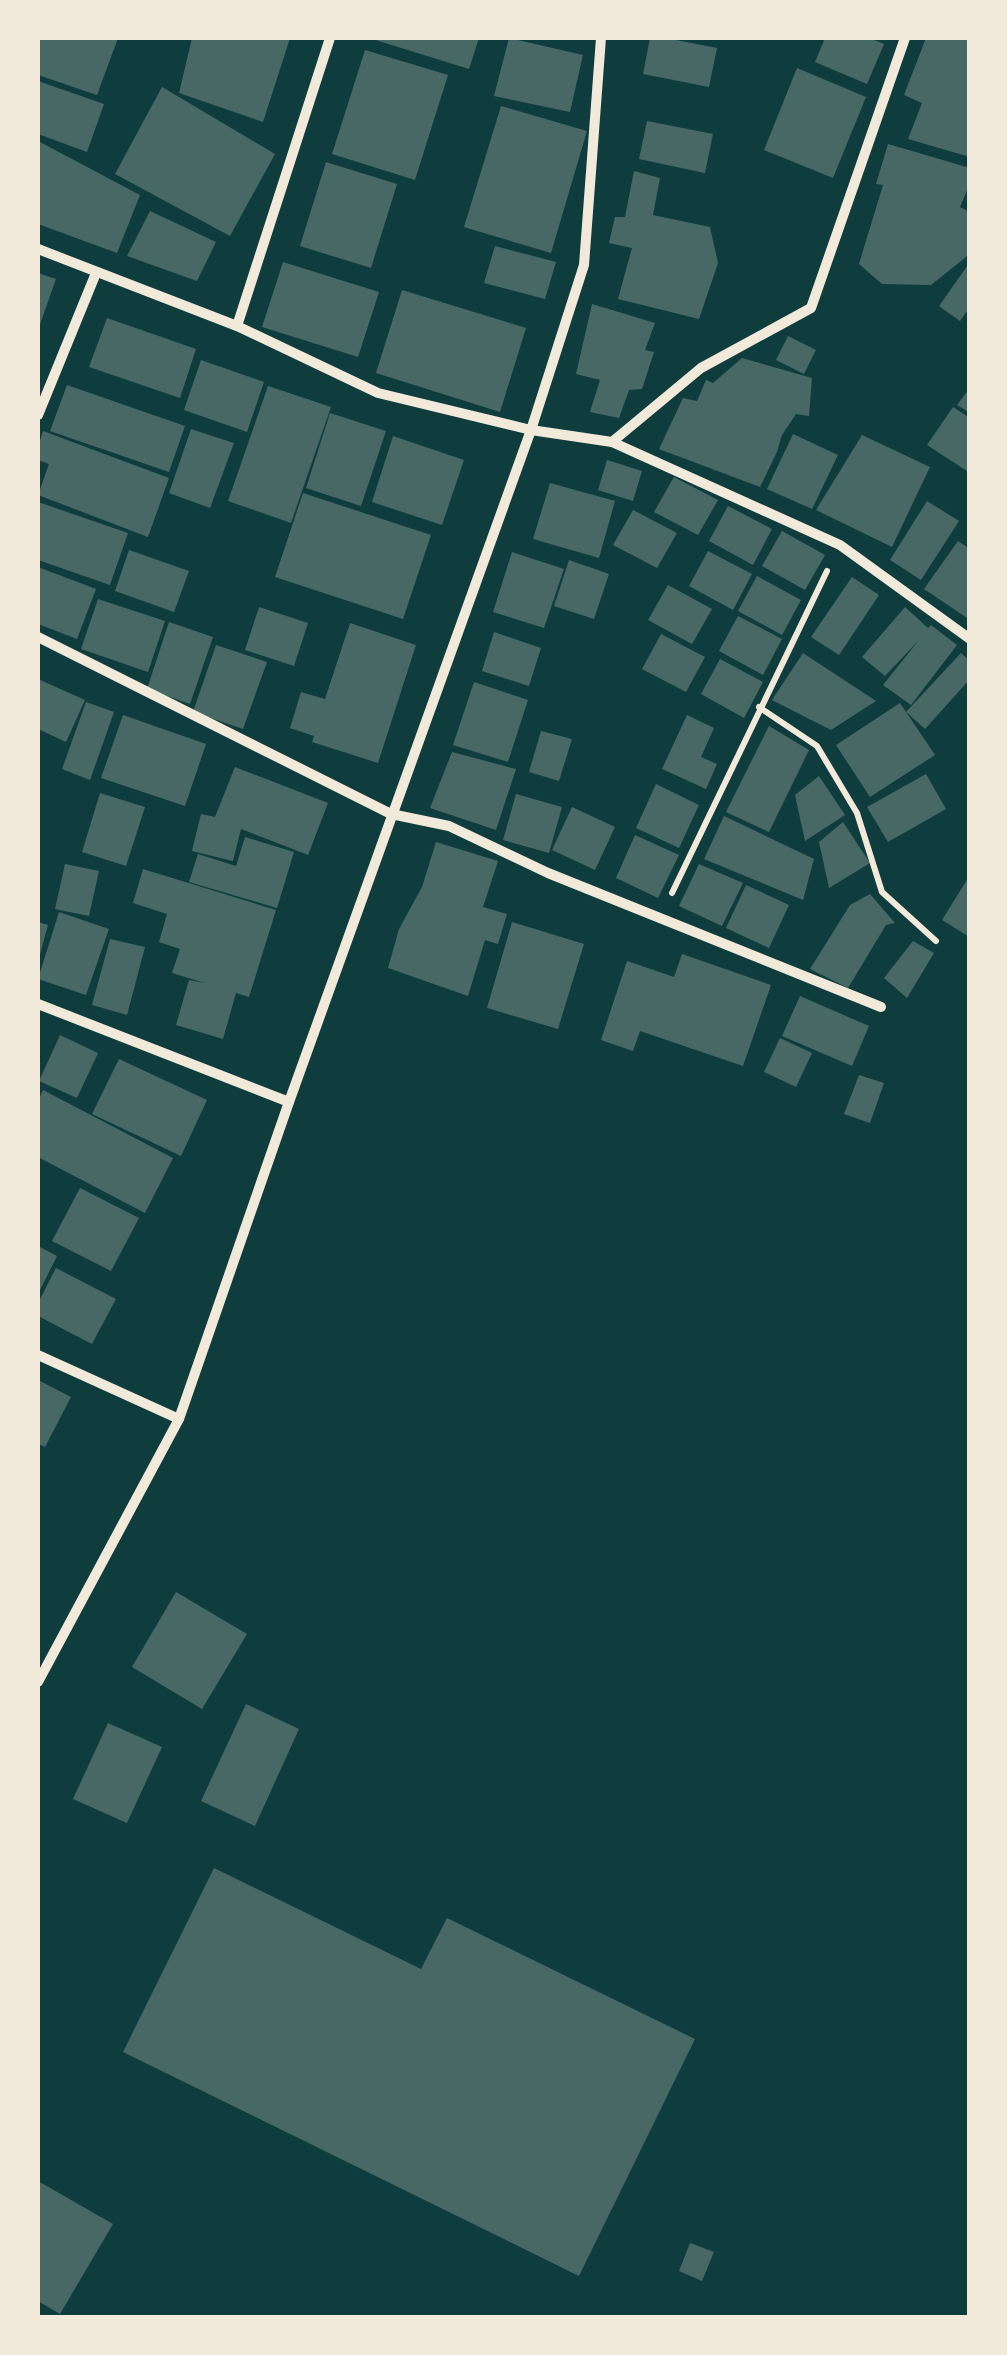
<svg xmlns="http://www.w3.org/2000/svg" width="1007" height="2355" font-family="Commissioner,sans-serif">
<rect width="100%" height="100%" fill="#0f3d3e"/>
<!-- building -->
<g fill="#486865">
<polygon points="38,38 118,38 97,95 38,75"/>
<polygon points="192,38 290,38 263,122 179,93"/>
<polygon points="369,38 479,38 469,69"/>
<polygon points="509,38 583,55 570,112 494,96"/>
<polygon points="650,38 666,38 717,48 709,87 643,74"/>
<polygon points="825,38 869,38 884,44 867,84 815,62"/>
<polygon points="926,38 970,38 970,157 908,139 922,103 904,95"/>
<polygon points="365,50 448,75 415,180 332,154"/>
<polygon points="797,68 866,97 833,178 764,150"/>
<polygon points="38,81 104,104 87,152 38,134"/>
<polygon points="162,87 275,154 230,236 115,174"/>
<polygon points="501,106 587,131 551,253 464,227"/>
<polygon points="647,121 713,134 705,173 639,159"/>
<polygon points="38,141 140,195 117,253 38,224"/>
<polygon points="888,144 970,168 970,183 960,207 970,212 970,250 966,257 931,285 882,284 859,264 883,185 876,184"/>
<polygon points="326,162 397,184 371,268 300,246"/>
<polygon points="634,171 660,178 653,215 710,227 718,263 699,319 618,299 632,248 609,243 615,217 625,217"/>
<polygon points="150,211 216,242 197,281 127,256"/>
<polygon points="495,246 556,262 545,299 484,283"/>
<polygon points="283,262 379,292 358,357 262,327"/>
<polygon points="970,262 970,307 960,321 939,306"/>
<polygon points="38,273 56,279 38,330"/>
<polygon points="402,290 526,328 500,412 376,373"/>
<polygon points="592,304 655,323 645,350 654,352 642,389 629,390 619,418 590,412 600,380 576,374"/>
<polygon points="107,318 196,349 180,398 89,367"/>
<polygon points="788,336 816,350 804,374 776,360"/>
<polygon points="742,358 812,378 809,416 796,414 782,435 777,452 760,487 659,449 683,398 697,401 706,380 713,383"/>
<polygon points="201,360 264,382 247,432 184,410"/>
<polygon points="67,385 185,426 169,472 50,431"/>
<polygon points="268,386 331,407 291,523 228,501"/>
<polygon points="970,388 970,413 957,405"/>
<polygon points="953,407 970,418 970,473 927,445"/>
<polygon points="330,413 386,431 361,506 306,488"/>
<polygon points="191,429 234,443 210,508 169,493"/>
<polygon points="43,431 169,478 148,537 38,495 49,464 38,460 38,447"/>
<polygon points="793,434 838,455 812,509 767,489"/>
<polygon points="862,435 930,467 892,547 816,510"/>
<polygon points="393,436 464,460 442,525 372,502"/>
<polygon points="607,460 642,471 633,501 598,490"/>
<polygon points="674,477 718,500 698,535 654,512"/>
<polygon points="550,483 615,501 599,558 533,539"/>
<polygon points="303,493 431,535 403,619 275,577"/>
<polygon points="927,501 959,521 921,580 890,560"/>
<polygon points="38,502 128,533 110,585 38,560"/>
<polygon points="728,506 772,529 753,565 709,541"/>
<polygon points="633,510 677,533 657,568 613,545"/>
<polygon points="782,531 825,555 805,590 762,566"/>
<polygon points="958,541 970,549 970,620 924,589"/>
<polygon points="129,550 189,571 174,612 115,591"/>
<polygon points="708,551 752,574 733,610 689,586"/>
<polygon points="512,552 564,569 544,628 493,612"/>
<polygon points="569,560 609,574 594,619 554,606"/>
<polygon points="38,567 96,589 77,639 38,624"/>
<polygon points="757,576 801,600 782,635 738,611"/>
<polygon points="852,577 879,595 839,655 811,637"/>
<polygon points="668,585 712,609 692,644 648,620"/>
<polygon points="98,599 165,621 148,672 81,649"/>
<polygon points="259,607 308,623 294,666 245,650"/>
<polygon points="905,607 928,628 931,625 957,645 911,705 883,685 919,640 885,676 862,657"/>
<polygon points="738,616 782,639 763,675 719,651"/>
<polygon points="169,622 213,637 190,704 147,689"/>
<polygon points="350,623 416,645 378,763 312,742 314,736 290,728 301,692 325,699"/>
<polygon points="494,632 541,648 529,686 482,671"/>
<polygon points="661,634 705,657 686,692 642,669"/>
<polygon points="216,645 267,662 243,729 193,712"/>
<polygon points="803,653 876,701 831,730 772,700"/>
<polygon points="961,653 970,661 970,679 925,729 906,712"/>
<polygon points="720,659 763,682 744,718 701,694"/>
<polygon points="38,679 85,700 66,742 38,729"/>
<polygon points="474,682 528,700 508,762 453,745"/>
<polygon points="86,702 114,712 90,780 62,769"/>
<polygon points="900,703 935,755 870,797 836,745"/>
<polygon points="123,715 206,744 185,806 101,778"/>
<polygon points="687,715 714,728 701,757 717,764 706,789 662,769"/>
<polygon points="769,726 809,750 769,832 726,812"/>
<polygon points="541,731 572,739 559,781 529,772"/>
<polygon points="452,752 516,769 496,830 430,808"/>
<polygon points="235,767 328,803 308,855 241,829 233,861 192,851 201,814 215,817"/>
<polygon points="926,774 946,809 888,842 867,807"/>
<polygon points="819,776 845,815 805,841 795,795"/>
<polygon points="656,784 699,805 679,848 636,828"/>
<polygon points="100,793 145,807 126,866 82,852"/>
<polygon points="516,794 562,807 549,853 503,840"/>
<polygon points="572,807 615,827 595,870 552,850"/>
<polygon points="724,816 814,859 803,900 704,859"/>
<polygon points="843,822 870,863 829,888 819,842"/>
<polygon points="635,835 679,855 658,898 616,878"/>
<polygon points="245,837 294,852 277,908 189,882 198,854 236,866"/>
<polygon points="436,842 498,861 483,907 507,914 498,944 485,940 468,996 388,968 399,929 422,887"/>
<polygon points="65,864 99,871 89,916 55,909"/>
<polygon points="699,864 743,883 722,926 679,906"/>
<polygon points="143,869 276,910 249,997 236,993 223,1039 176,1025 189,980 205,983 172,973 180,949 159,942 167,914 133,903"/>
<polygon points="970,875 970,933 968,936 942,920"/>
<polygon points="746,885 789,905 769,948 726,928"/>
<polygon points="870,894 895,923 886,925 848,988 810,969 850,905"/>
<polygon points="59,912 109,929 86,995 38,979"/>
<polygon points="38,922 48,925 39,958 38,958"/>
<polygon points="512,922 584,944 558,1029 487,1008"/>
<polygon points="110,939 145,947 127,1015 92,1005"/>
<polygon points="913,941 934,953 907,998 884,978"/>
<polygon points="682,954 771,985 743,1066 640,1031 633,1051 601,1040 627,961 674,977"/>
<polygon points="800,996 869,1026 852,1066 782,1036"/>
<polygon points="60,1035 98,1053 77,1098 39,1081"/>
<polygon points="780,1038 812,1053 796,1087 764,1072"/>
<polygon points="119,1059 207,1100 181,1156 92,1114"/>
<polygon points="859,1075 884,1083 870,1123 844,1114"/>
<polygon points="43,1090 173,1158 145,1213 38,1157 38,1101"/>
<polygon points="80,1188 139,1218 111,1271 52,1241"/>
<polygon points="38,1246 57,1256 38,1294"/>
<polygon points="56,1268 116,1299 92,1344 38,1316 38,1303"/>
<polygon points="38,1380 71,1397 45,1447 38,1444"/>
<polygon points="176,1592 247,1634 202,1709 132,1667"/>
<polygon points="246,1704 299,1729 255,1826 201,1801"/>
<polygon points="108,1723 162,1747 127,1823 73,1799"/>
<polygon points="214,1868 421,1969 447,1918 695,2039 579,2276 123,2052"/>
<polygon points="38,2181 113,2224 60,2314 38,2301"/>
<polygon points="690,2243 714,2252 702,2281 679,2271"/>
</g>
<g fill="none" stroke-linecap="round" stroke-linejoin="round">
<!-- path -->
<g stroke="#f1e9da" stroke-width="6">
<polyline points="759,707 817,746 857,813 882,892 936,941"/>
<polyline points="672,893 827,571"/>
</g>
<!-- minor -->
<g stroke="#f1e9da" stroke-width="10">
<polyline points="38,249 237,326 378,393 531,430 612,442 840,545 970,639"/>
<polyline points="237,326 330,38"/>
<polyline points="38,415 96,273"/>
<polyline points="612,442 701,368 811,308 905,38"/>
<polyline points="38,637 391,814 449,826 548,873 881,1007"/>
<polyline points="38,1004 289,1102"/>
<polyline points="38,1355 179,1419"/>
<polyline points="38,1682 179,1419 289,1102 531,430 584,265 601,38"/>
</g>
</g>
<!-- border -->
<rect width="1007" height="2355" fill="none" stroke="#f1e9da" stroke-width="80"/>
</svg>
